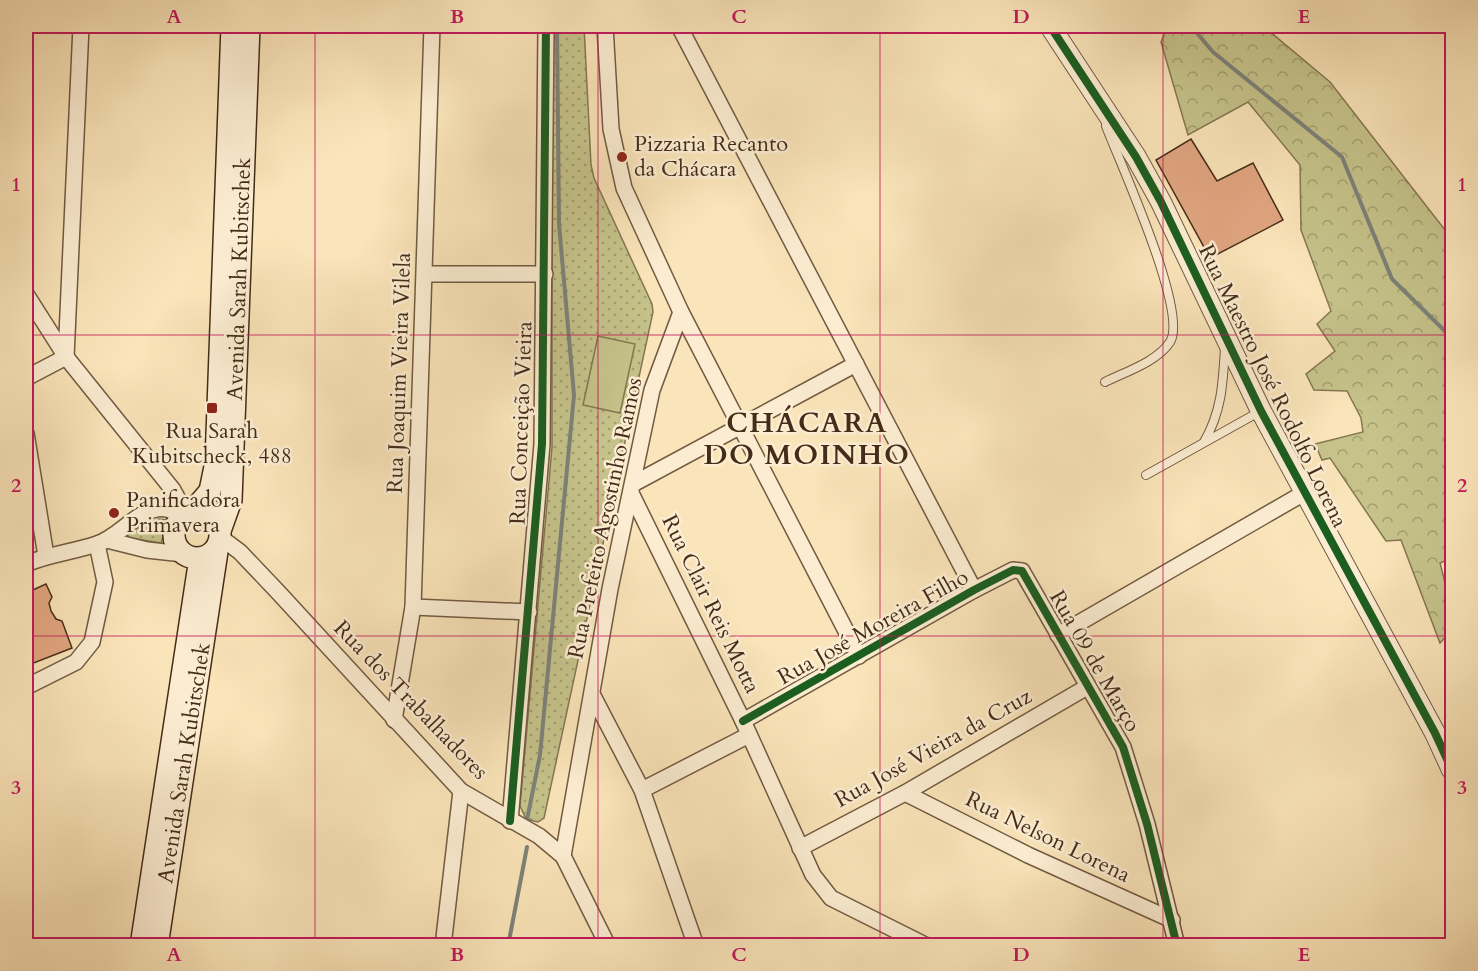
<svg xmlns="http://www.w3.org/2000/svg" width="1478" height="971" font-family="Cardo,serif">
<defs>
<pattern id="grass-dots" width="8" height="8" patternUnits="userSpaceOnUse" patternTransform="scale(1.5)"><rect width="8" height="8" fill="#c5c28a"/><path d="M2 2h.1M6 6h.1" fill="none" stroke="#a29e70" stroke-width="1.8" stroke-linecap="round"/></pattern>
<pattern id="forest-crowns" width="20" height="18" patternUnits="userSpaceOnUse" patternTransform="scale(1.5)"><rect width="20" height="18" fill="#c5c28a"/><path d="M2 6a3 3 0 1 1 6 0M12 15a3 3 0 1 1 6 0" fill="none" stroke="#a29e70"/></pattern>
</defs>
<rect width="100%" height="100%" fill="#fae4b9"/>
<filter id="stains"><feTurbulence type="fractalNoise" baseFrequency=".00333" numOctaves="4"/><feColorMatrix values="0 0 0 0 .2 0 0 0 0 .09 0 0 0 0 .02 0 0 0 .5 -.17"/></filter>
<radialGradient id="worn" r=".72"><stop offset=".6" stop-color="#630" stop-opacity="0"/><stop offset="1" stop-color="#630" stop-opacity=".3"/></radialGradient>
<!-- grass -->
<g fill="url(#grass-dots)" stroke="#857752" stroke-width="1.5">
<polygon points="552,26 584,26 591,165 594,178 652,304 653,312 544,818 538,822 526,819 520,806 552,447"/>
<polygon points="158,519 168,520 161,543 119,536"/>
</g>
<!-- forest -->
<polygon fill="url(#forest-crowns)" stroke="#857752" stroke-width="1.5" points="1168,26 1263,26 1330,82 1452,239 1452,558 1440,563 1452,610 1452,630 1440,643 1401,540 1386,541 1330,458 1322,460 1315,444 1363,432 1361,418 1347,391 1314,390 1306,374 1335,351 1317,324 1331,311 1301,230 1300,165 1248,102 1188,135 1161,42"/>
<!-- park -->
<polygon fill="#c5c28a" stroke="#857752" stroke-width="1.5" points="598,336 635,344 620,413 583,405"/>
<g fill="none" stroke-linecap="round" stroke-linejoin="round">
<!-- stream -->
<g stroke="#7d8279" stroke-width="4">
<polyline points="1191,26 1213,52 1342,157 1392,279 1452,338"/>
<polyline points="527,820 540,755 574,395 559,224 557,26"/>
<polyline points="508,946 527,847"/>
</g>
</g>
<!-- building -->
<g fill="#e0a580" stroke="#452c19" stroke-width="1.5">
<polygon points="1191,139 1217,181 1253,163 1283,220 1210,258 1156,160"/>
<polygon points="46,584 52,597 49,603 51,611 56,619 62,621 72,648 26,666 26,593"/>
</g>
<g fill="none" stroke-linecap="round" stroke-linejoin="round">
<!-- service casing -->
<g stroke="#725a41" stroke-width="10">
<g id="service">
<path d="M1105,382C1125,372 1157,362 1170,342C1189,313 1120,163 1106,126"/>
<path d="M1204,442C1222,411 1223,382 1225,347"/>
<polyline points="1146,475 1259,412"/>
</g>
</g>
<!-- minor casing -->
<g stroke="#725a41" stroke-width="18">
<g id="minor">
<polyline points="605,26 611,129 624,188 681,312 859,656"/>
<polyline points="679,26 974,590"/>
<polyline points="425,274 545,274"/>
<polyline points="26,294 66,357 173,490 186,514"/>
<polyline points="66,357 81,26"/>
<polyline points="26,378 66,357"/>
<polyline points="26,433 46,556"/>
<polyline points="633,484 856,364"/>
<polyline points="631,493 743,721 813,875 831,898 927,946"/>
<polyline points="220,537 240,552 278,592 461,791 539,836 563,856 608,946"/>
<polyline points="107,540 147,550 183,554"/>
<path d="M26,564C49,554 73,552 97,544C119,537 134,513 157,509C167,507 175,511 181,518"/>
<polyline points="413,607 529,612"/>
<polyline points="1058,635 1304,493"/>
<polyline points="26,687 76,662 92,642 105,582 97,544"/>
<polyline points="593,696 642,790 696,946"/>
<polyline points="394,720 413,607 432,26"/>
<polyline points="743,721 974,590 1013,570 1022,571 1123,747 1147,824 1177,946"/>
<polyline points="642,790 749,735"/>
<polyline points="905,793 1028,855 1172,920"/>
<polyline points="510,821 542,444 546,26"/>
<polyline points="800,848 905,793 1087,687"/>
<polyline points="563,856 610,589 652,390 681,312"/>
<polyline points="443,946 461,791"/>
</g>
</g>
<!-- tertiary casing -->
<g stroke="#725a41" stroke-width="22">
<polyline id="tertiary" points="1050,26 1136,157 1161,202 1261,411 1435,733 1452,770"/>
</g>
<!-- secondary casing -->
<g stroke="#452c19" stroke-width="24">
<g id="secondary">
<circle cx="197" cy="535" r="23"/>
<polyline points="192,512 210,491 216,462 232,26"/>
<polyline points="220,531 231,500 249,26"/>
<polyline points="141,946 200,558"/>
<polyline points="157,946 218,545"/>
</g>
</g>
<!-- service -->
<use href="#service" stroke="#fcedd2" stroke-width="8"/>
<!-- minor -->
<use href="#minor" stroke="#fcedd2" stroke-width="15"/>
<!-- tertiary -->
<use href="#tertiary" stroke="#fcedd2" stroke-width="20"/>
<!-- secondary -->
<use href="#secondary" stroke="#fcedd2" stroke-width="21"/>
<!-- cycleway casing -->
<g stroke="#fcedd2" stroke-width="11">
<g id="cycleway">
<polyline points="1050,26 1136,157 1161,202 1261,411 1435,733 1452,770"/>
<polyline points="743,721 974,590 1013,570 1022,571 1123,747 1147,824 1177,946"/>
<polyline points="510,821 542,444 546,26"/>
</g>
</g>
<!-- cycleway -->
<use href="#cycleway" stroke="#1b5e20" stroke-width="8"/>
</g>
<!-- grid -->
<path fill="none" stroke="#c2185b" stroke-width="1.5" stroke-opacity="0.55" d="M315,26V946M598,26V946M880,26V946M1163,26V946M26,335H1452M26,636H1452"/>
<!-- markers -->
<g fill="#8f2418" stroke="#fcedd2" stroke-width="2">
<circle cx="622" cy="157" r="6"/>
<rect x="206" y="402" width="12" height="12" rx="3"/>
<circle cx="114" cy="513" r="6"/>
</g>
<g text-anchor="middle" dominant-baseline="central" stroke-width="5" stroke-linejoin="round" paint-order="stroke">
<!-- poi labels -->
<g font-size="22" fill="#452c19" stroke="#fcedd2" text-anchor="start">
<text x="634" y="144">Pizzaria Recanto<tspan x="634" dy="25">da Chácara</tspan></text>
<text x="212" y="431" text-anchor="middle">Rua Sarah<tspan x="212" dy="25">Kubitscheck, 488</tspan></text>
<text x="126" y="500">Panificadora<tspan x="126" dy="25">Primavera</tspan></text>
</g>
<!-- street labels -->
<g font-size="22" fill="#452c19" stroke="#fcedd2">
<text transform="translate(239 279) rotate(-88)">Avenida Sarah Kubitschek</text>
<text transform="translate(399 373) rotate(-88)">Rua Joaquim Vieira Vilela</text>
<text transform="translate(1273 386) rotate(64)">Rua Maestro José Rodolfo Lorena</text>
<text transform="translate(521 423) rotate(-88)">Rua Conceição Vieira</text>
<text transform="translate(605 518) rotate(-78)">Rua Prefeito Agostinho Ramos</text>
<text transform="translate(711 604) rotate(64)">Rua Clair Reis Motta</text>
<text transform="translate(873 627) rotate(-29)">Rua José Moreira Filho</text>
<text transform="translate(1095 661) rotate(60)">Rua 09 de Março</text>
<text transform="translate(411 700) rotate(46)">Rua dos Trabalhadores</text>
<text transform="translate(933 748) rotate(-29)">Rua José Vieira da Cruz</text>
<text transform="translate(184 763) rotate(-81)">Avenida Sarah Kubitschek</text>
<text transform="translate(1048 837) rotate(26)">Rua Nelson Lorena</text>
</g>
<!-- district labels -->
<g font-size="28" font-weight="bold" letter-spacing="1.5" fill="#452c19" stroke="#fcedd2">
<text x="807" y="423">CHÁCARA<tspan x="807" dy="32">DO MOINHO</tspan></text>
</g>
</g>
<!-- margin -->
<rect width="1478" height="971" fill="none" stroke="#fae4b9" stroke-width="66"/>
<rect x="33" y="33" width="1412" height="905" fill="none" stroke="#c2185b" stroke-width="2"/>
<g font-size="20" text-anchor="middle" font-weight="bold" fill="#c2185b">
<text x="174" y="23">A</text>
<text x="457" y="23">B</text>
<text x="739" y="23">C</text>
<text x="1021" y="23">D</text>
<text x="1304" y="23">E</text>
<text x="16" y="191">1</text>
<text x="1462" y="191">1</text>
<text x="16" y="492">2</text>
<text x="1462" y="492">2</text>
<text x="16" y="794">3</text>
<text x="1462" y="794">3</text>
<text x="174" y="961">A</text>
<text x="457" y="961">B</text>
<text x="739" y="961">C</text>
<text x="1021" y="961">D</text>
<text x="1304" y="961">E</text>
</g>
<rect width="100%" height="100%" filter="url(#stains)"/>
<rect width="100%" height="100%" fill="url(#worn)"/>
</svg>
